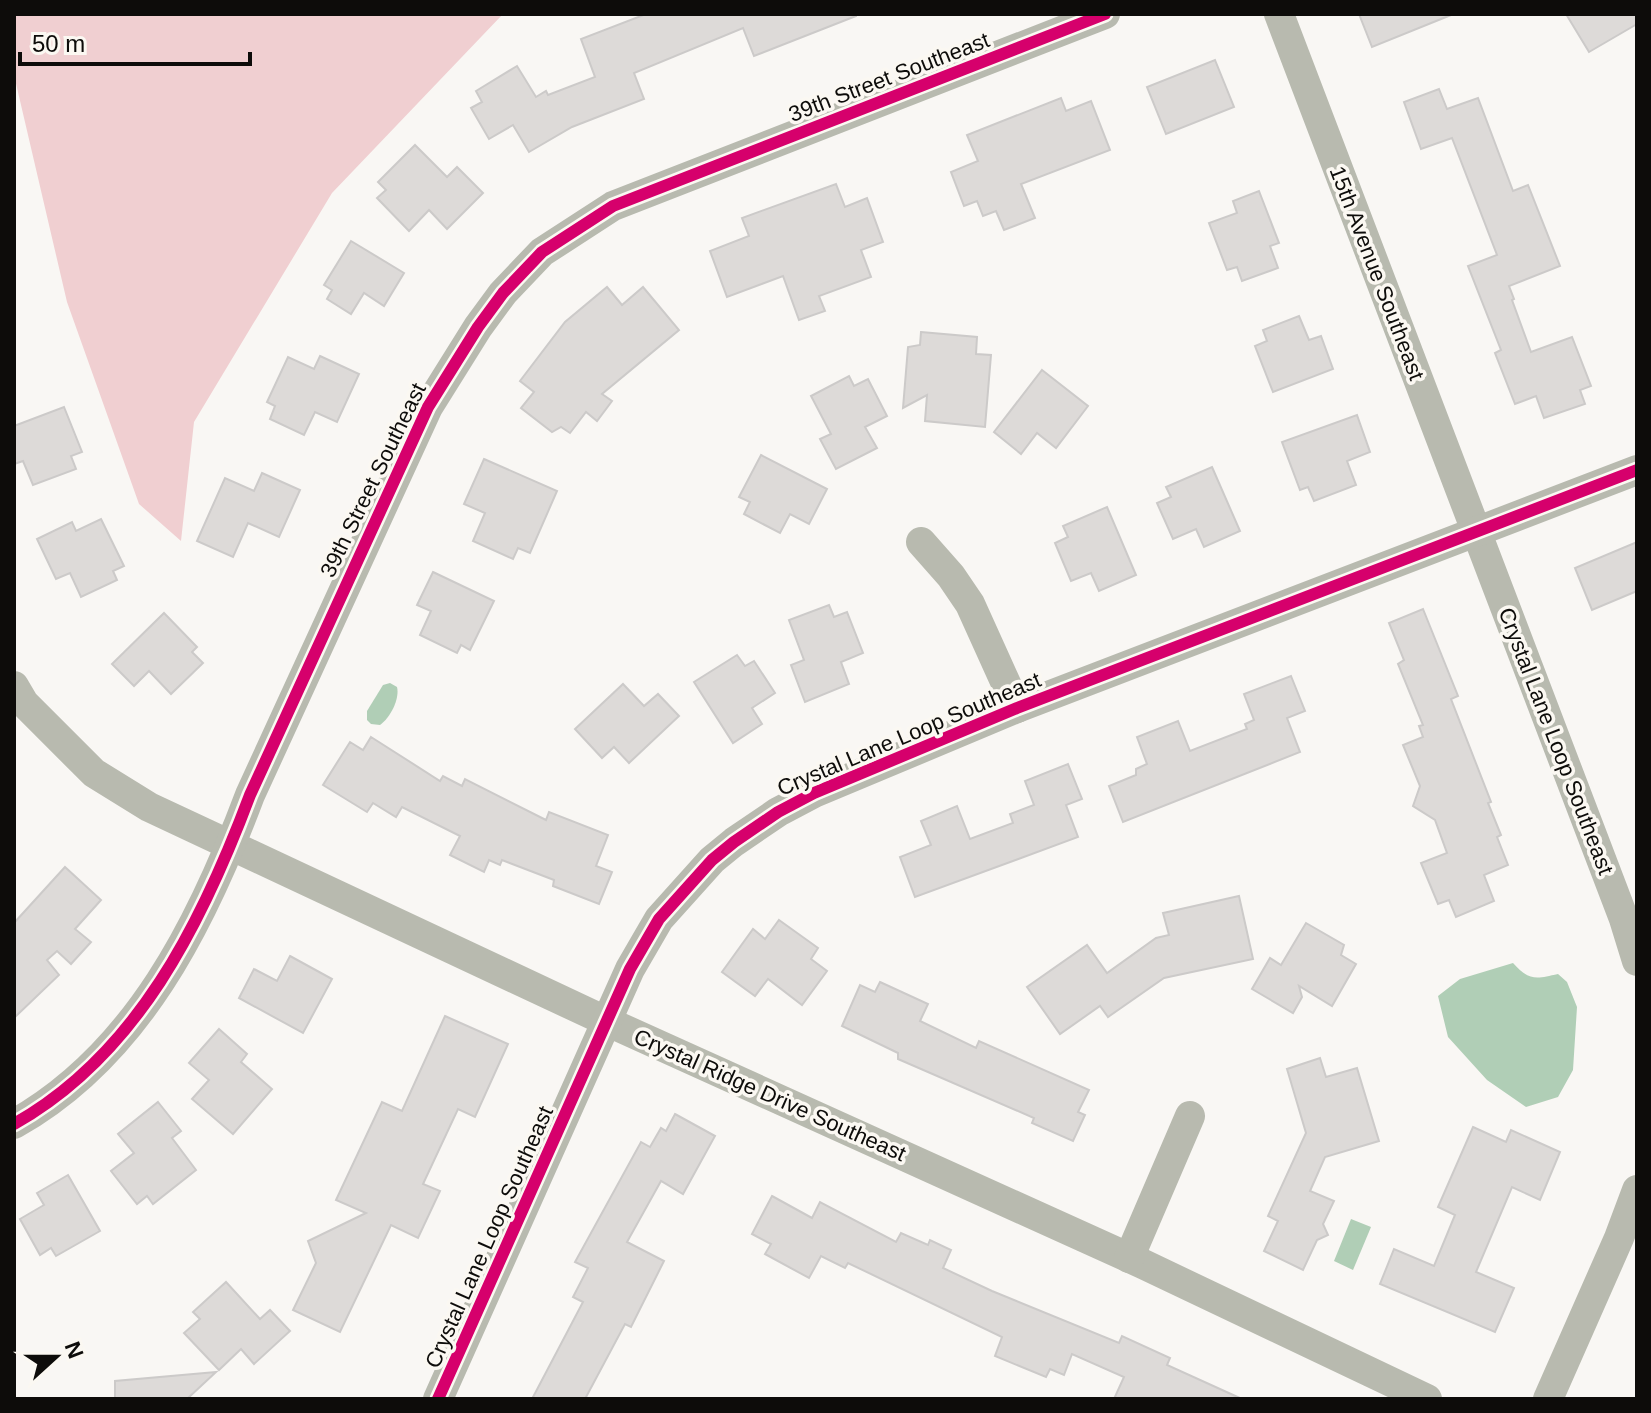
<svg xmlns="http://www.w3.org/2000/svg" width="1651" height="1413" font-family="Helvetica,sans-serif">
<rect width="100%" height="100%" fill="#f9f7f4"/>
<!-- forest -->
<polygon fill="#f0cfd1" points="14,14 503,14 332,193 194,422 181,541 139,504 67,302 14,75"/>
<!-- water -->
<g fill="#b0ceb6">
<path d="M390,683L397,687C400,699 390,718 380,725L371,724L367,720V711L383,685Z"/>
<path d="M1513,963C1529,981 1536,979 1558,974L1567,982L1577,1007L1573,1070L1558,1097L1526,1107L1487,1080L1448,1037L1438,996L1460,979Z"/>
<polygon points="1351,1219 1371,1227 1353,1270 1334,1261"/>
</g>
<!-- building -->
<g fill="#dddad8" stroke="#cccac9" stroke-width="2">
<polygon points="646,14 856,14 856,16 754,56 743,28 634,73 644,99 572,127 529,152 513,125 489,139 471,108 482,102 476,91 517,66 536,97 546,91 548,95 595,77 581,39"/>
<polygon points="1359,14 1451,14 1451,15 1372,47"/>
<polygon points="1566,14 1637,14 1637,24 1589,52"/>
<polygon points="1215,60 1234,107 1166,134 1147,87"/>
<polygon points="1439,89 1447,109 1478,98 1513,191 1528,185 1560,266 1509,286 1514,299 1512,300 1531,352 1572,337 1591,386 1580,390 1585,404 1544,418 1536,396 1515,404 1495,353 1501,350 1468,266 1497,255 1452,138 1421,149 1404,102"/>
<polygon points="1061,98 1066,111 1091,101 1110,150 1021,184 1035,218 1004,230 996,211 983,216 977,201 964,206 951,172 978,161 967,135"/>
<polygon points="415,145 447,177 457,167 483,193 447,229 429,210 409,231 377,198 386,190 378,182"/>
<polygon points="836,184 845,207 867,198 883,242 861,250 871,277 819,296 825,311 799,320 783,276 727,297 710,251 749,236 742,218"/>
<polygon points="1259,191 1279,243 1270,246 1278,268 1242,281 1237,267 1227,270 1209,223 1237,213 1233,201"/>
<polygon points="351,241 404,273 384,306 364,293 351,314 327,299 332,290 324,285"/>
<polygon points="607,287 622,305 643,287 679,330 602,394 612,401 597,421 586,412 570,433 561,427 552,432 521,408 534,392 520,381 565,322"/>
<polygon points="1299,316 1309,340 1321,336 1333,369 1273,392 1255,346 1267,341 1263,330"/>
<polygon points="921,332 977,337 976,354 991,355 985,427 925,421 927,395 903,408 908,347 920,345"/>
<polygon points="320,356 359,374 337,422 315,412 304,435 270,419 275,406 267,402 288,357 314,369"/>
<polygon points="1042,370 1088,406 1056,448 1037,433 1021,454 994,432"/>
<polygon points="849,376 854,386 868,379 887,416 865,427 877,448 836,469 820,439 831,434 811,396"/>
<polygon points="64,407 82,452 71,456 76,469 33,485 23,461 14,464 14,426"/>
<polygon points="1357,415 1370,452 1347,461 1356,485 1314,501 1308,487 1300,490 1282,442"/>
<polygon points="761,455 827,489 809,524 790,514 780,533 744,514 750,502 739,497"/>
<polygon points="484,459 557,491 530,553 518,548 513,559 473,541 485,513 464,504"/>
<polygon points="1212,467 1240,531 1204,547 1196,529 1173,539 1157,503 1171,497 1166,487"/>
<polygon points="262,473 300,490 279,537 248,523 233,557 197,541 225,478 254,491"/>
<polygon points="1107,507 1136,575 1099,591 1091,573 1071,581 1055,543 1068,537 1063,526"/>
<polygon points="101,519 124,566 113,571 117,580 81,597 70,573 56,579 37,539 72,522 76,531"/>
<polygon points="1637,542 1637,591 1592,610 1575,568"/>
<polygon points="433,572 494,601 470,650 461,645 457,653 420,635 431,611 417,605"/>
<polygon points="829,605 834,617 847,612 863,653 841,662 849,684 805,702 791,665 804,660 789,620"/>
<polygon points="1423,609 1458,696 1451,699 1491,802 1488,803 1501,835 1497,837 1508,865 1484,875 1494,901 1456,917 1449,900 1438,904 1421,863 1447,853 1435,820 1413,806 1420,786 1403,745 1423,737 1419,726 1423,725 1398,664 1404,660 1389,623"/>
<polygon points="164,613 197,647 192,652 203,663 171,694 149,671 134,686 112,664"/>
<polygon points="737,655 745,666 754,661 775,693 752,708 762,724 733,743 694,682"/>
<polygon points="1291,676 1305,711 1287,718 1300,752 1123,822 1109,786 1136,775 1136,769 1147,764 1137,737 1178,721 1190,751 1247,729 1245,724 1254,720 1244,694"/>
<polygon points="623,684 644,706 658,694 679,716 629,763 614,747 602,758 575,729"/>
<polygon points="371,737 440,781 443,776 462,786 465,779 546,820 549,812 608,835 596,866 612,872 599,904 553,886 554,880 502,860 500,865 489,860 484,872 450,855 460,836 402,807 396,817 373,803 367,812 323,785 350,742 363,750"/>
<polygon points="1068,764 1082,799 1066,805 1078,837 915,897 900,857 931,845 921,821 957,806 970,839 1013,823 1010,814 1034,805 1025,781"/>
<polygon points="65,867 101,900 75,929 91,942 71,964 57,951 47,960 59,975 14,1018 14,923"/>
<polygon points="1239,896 1253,959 1164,978 1108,1017 1100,1006 1060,1034 1027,987 1087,945 1107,973 1156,938 1169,935 1163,913"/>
<polygon points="779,920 818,948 811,959 827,971 802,1005 768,979 755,996 722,972 753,929 765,939"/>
<polygon points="1306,923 1344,945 1341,955 1356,964 1332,1006 1299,986 1302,997 1293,1013 1252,989 1270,958 1281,965"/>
<polygon points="290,956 332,979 303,1033 239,998 254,969 277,981"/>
<polygon points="880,982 928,1004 920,1021 976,1048 979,1041 1089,1090 1078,1112 1085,1115 1073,1141 1032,1123 1034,1118 898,1059 898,1053 842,1026 860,985 875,992"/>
<polygon points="445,1016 508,1044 475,1117 458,1109 423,1184 440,1191 418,1238 391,1225 340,1332 293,1310 316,1263 308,1241 366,1213 336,1200 382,1102 402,1111"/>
<polygon points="219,1029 247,1054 241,1062 272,1089 233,1134 192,1099 209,1080 189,1063"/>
<polygon points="1320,1058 1326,1077 1357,1068 1379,1141 1325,1157 1310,1191 1334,1201 1323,1224 1328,1235 1317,1240 1303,1270 1264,1251 1278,1221 1268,1216 1306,1133 1287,1069"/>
<polygon points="158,1102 181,1131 172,1138 196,1170 153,1204 147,1196 137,1204 111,1171 134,1153 118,1134"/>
<polygon points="675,1114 715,1136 683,1194 661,1181 627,1242 664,1261 631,1327 625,1324 585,1399 532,1399 583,1302 573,1297 588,1268 575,1262 641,1142 650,1147 661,1128 666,1131"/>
<polygon points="1473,1127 1506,1142 1511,1130 1560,1152 1540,1200 1512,1187 1476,1272 1514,1288 1495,1332 1380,1284 1394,1249 1434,1266 1455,1215 1438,1207"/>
<polygon points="68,1175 100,1231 56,1256 51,1248 40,1255 20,1219 44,1205 37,1193"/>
<polygon points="772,1196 812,1218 820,1202 896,1242 901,1233 928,1245 930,1240 951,1250 943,1268 992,1291 1119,1343 1122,1336 1170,1358 1167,1365 1242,1399 1114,1399 1124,1377 1072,1354 1064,1375 1050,1369 1046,1377 995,1356 1002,1337 848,1263 845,1268 821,1256 809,1278 765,1254 771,1244 752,1234"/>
<polygon points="226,1282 260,1319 270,1310 290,1331 254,1364 241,1349 219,1370 184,1333 200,1319 193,1312"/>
<polygon points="216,1372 187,1399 115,1399 115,1381"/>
</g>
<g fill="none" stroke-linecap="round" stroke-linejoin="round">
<!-- minor -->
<g stroke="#b8baaf" stroke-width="30">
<polyline points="1279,14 1624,919 1637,961"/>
<polyline points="921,542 951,576 970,604 1017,708"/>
<polyline points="14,686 24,703 94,773 149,807 608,1022 1143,1264 1427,1399"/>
<path d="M14,1124C137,1055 202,923 250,795L428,407L478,327L503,293L542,252L613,206L1105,14"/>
<polyline points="1129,1258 1190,1116"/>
<polyline points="438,1399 630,969 659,919 712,860 734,842 778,812 814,793 1017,708 1637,470"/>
<polyline points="1548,1399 1619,1238 1637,1190"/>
</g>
<!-- cycleway casing -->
<g stroke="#fbf8f2" stroke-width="17">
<g id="cycleway">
<path d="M14,1124C137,1055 202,923 250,795L428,407L478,327L503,293L542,252L613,206L1105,14"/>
<polyline points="438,1399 630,969 659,919 712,860 734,842 778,812 814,793 1017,708 1637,470"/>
</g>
</g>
<!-- cycleway -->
<use href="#cycleway" stroke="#d6006c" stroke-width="12"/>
</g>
<g text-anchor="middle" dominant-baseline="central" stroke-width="7" stroke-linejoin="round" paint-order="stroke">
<!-- street labels -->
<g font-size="22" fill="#0d0c0a" stroke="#fbf8f2">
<text transform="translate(889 77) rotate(-21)">39th Street Southeast</text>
<text transform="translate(1377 273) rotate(69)">15th Avenue Southeast</text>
<text transform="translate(373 480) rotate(-64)">39th Street Southeast</text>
<text transform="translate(909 734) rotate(-23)">Crystal Lane Loop Southeast</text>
<text transform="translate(1556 741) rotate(69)">Crystal Lane Loop Southeast</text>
<text transform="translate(770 1095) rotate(24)">Crystal Ridge Drive Southeast</text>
<text transform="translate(489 1237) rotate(-66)">Crystal Lane Loop Southeast</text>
</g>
</g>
<!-- border -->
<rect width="1651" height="1413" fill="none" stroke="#0d0c0a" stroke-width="32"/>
<!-- north arrow -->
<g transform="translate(56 1357) rotate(69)" stroke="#fbf8f2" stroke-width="6" paint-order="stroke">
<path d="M0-6L14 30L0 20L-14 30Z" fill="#0d0c0a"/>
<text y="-12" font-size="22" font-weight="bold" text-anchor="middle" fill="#0d0c0a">N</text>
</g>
<!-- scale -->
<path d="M20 52v12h230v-12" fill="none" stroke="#0d0c0a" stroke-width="4"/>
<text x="32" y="52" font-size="24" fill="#0d0c0a" stroke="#fbf8f2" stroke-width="6" paint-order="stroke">50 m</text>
</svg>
